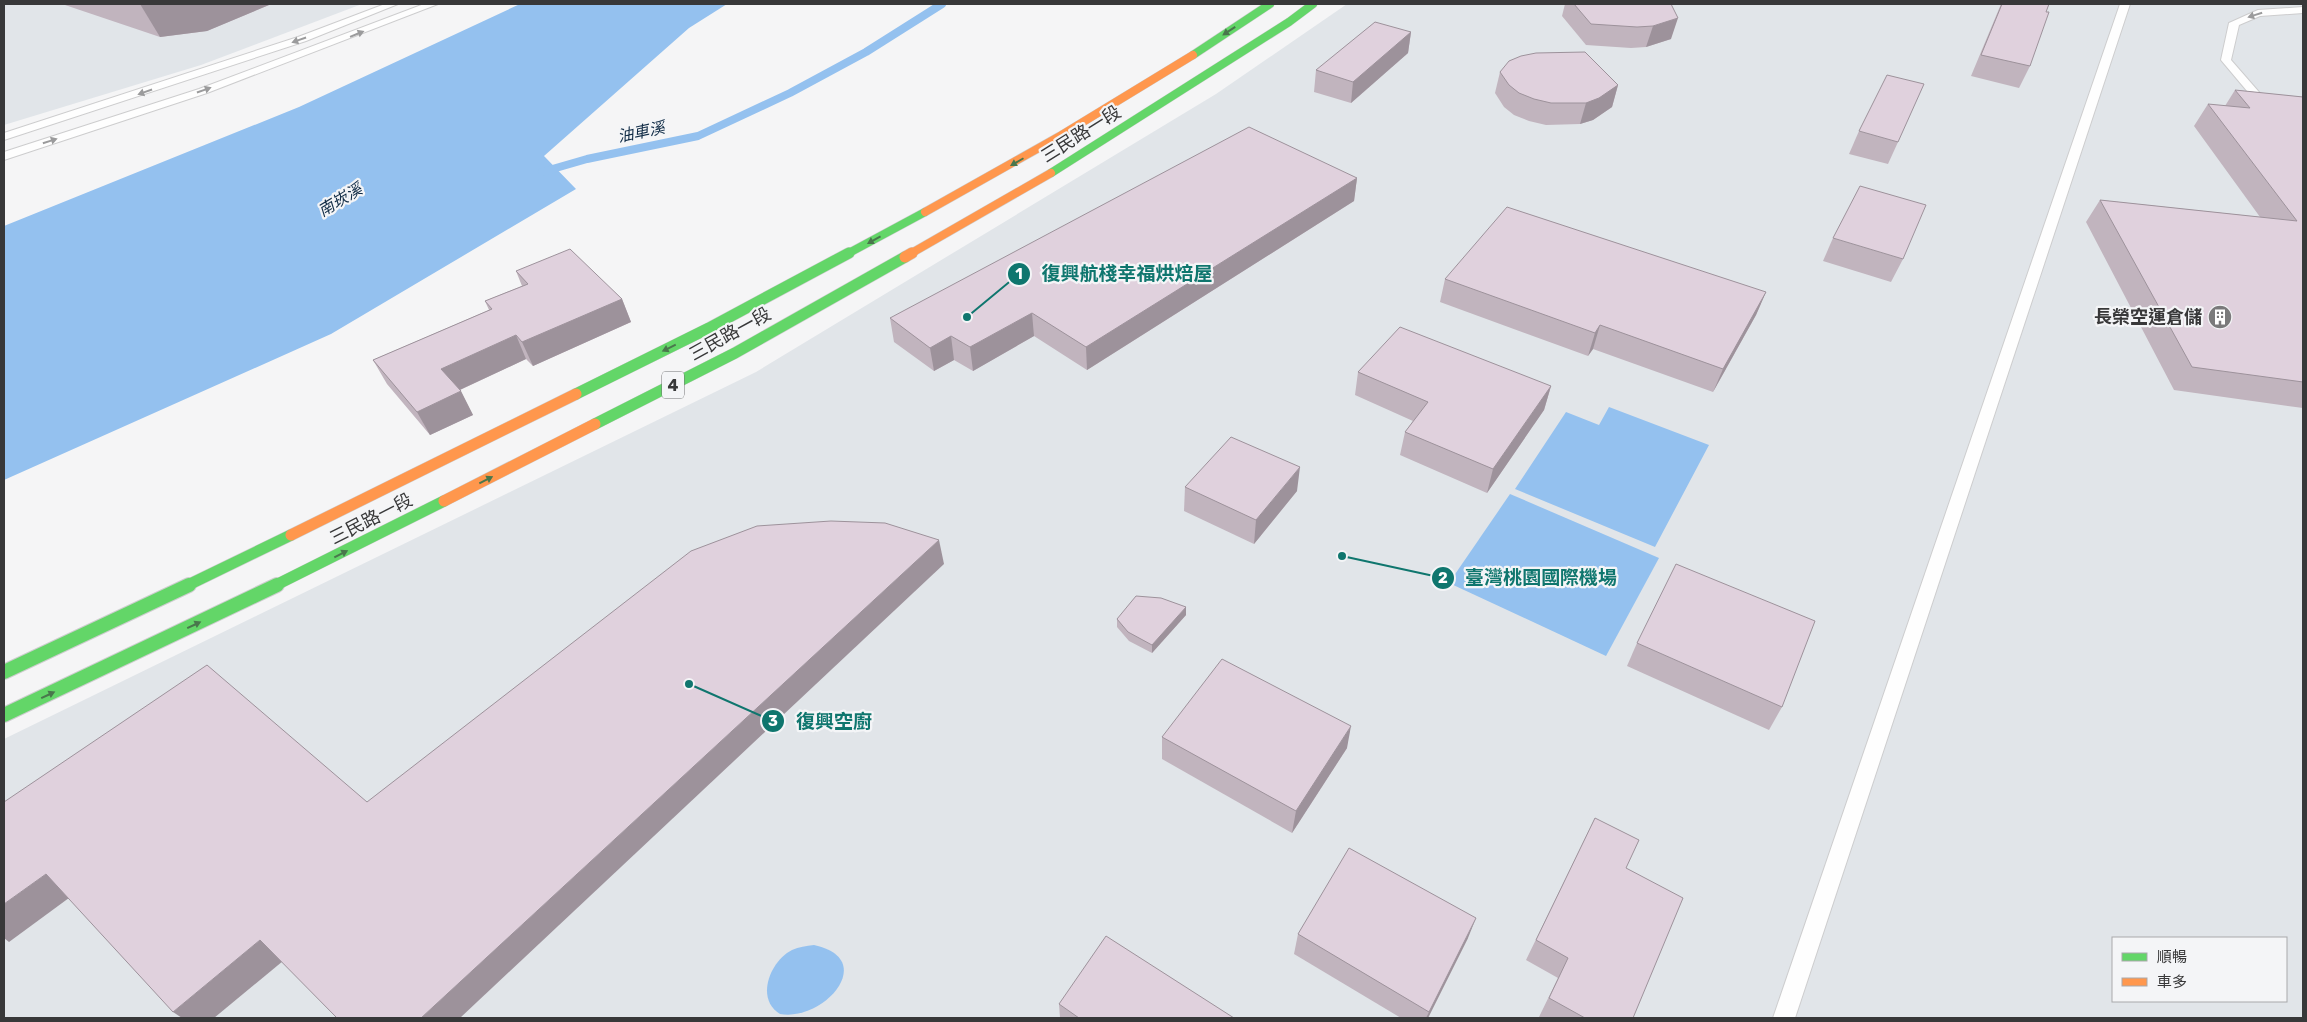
<svg xmlns="http://www.w3.org/2000/svg" width="2307" height="1022" font-family="Rubik,'Noto Sans TC',sans-serif">
<rect width="100%" height="100%" fill="#f5f5f6"/>
<!-- built -->
<g fill="#e1e5e9" fill-rule="evenodd">
<polygon points="4,4 362,4 201,65 4,125"/>
<path d="M1347,4H2303V1018H4V739L756,372L1216,94ZM2113,938H2286V1001H2113Z"/>
</g>
<!-- water -->
<g fill="#94c1ef">
<polygon points="520,4 727,4 689,28 544,156 576,189 331,334 4,480 4,226 299,107"/>
<polygon points="1609,407 1709,445 1655,547 1515,489 1566,412 1599,425"/>
<polygon points="1510,494 1659,558 1606,656 1449,583"/>
<path d="M814,945C879,959 824,1022 780,1014C755,999 770,961 792,950C799,947 806,946 814,945Z"/>
</g>
<g fill="none" stroke-linecap="round" stroke-linejoin="round">
<!-- stream -->
<polyline stroke="#94c1ef" stroke-width="8" points="542,172 587,159 698,136 790,93 866,52 942,4"/>
<!-- lane casing -->
<g stroke="#cdcdce" stroke-width="2">
<g id="lane">
<polygon points="385,4 398,4 306,41 4,140 4,133 298,37"/>
<polygon points="424,4 438,4 207,93 4,160 4,152 199,89"/>
<polygon points="2120,4 2130,4 1795,1018 1773,1018"/>
<polygon points="2303,7 2303,13 2260,16 2239,25 2231,60 2265,99 2303,103 2303,109 2258,104 2221,60 2229,23 2258,10"/>
</g>
</g>
<!-- fast-far2 casing -->
<g stroke="#cdcdce" stroke-width="9">
<g id="fast-far2">
<polyline points="1193,55 1270,4"/>
<polyline points="1051,173 1289,22 1313,4"/>
<polyline points="847,254 925,212"/>
</g>
</g>
<!-- fast-far1 casing -->
<g stroke="#cdcdce" stroke-width="12">
<g id="fast-far1">
<polyline points="576,394 709,328 849,253"/>
<polyline points="595,424 735,353 905,257"/>
<polyline points="186,586 291,535"/>
<polyline points="274,586 444,501"/>
</g>
</g>
<!-- fast casing -->
<g stroke="#cdcdce" stroke-width="16">
<g id="fast">
<polyline points="4,672 189,585"/>
<polyline points="4,715 277,585"/>
</g>
</g>
<!-- slow-far1 casing -->
<g stroke="#cdcdce" stroke-width="9">
<g id="slow-far1">
<polyline points="925,212 1060,136 1193,55"/>
<polyline points="910,254 1051,173"/>
</g>
</g>
<!-- slow casing -->
<g stroke="#cdcdce" stroke-width="12">
<g id="slow">
<polyline points="905,257 912,253"/>
<polyline points="444,501 595,424"/>
<polyline points="291,535 576,394"/>
</g>
</g>
<!-- lane -->
<use href="#lane" fill="#fefefe" fill-rule="evenodd"/>
<!-- fast-far2 -->
<use href="#fast-far2" stroke="#63d668" stroke-width="8"/>
<!-- fast-far1 -->
<use href="#fast-far1" stroke="#63d668" stroke-width="11"/>
<!-- fast -->
<use href="#fast" stroke="#63d668" stroke-width="14"/>
<!-- slow-far1 -->
<use href="#slow-far1" stroke="#ff974d" stroke-width="8"/>
<!-- slow -->
<use href="#slow" stroke="#ff974d" stroke-width="11"/>
</g>
<!-- wall -->
<g fill="#c1b4be">
<polygon points="62,4 268,4 269,5 207,31 160,37"/>
<polygon points="1565,4 1671,4 1671,39 1646,47 1631,48 1586,45 1562,16"/>
<polygon points="2001,4 2049,4 2046,12 2030,66 2019,88 1971,76"/>
<polygon points="1411,32 1408,53 1351,103 1314,92 1316,70"/>
<polygon points="1500,72 1618,85 1612,107 1593,120 1580,124 1546,125 1529,121 1514,115 1504,107 1495,93"/>
<polygon points="2235,90 2303,97 2303,408 2174,390 2086,222 2100,200 2260,217 2194,126 2208,104 2225,106"/>
<polygon points="1859,131 1898,142 1888,164 1849,154"/>
<polygon points="1357,178 1354,201 1087,370 1034,336 973,371 954,360 934,371 894,342 890,318"/>
<polygon points="1833,238 1903,259 1891,282 1823,261"/>
<polygon points="516,271 622,299 631,322 533,366 526,359 460,390 473,415 430,435 387,384 373,360 489,310 485,301 522,286"/>
<polygon points="1445,279 1766,292 1756,315 1713,392 1593,349 1588,356 1440,302"/>
<polygon points="1358,372 1551,386 1544,410 1487,493 1400,455 1405,432 1413,421 1355,395"/>
<polygon points="1185,487 1297,491 1254,544 1184,511"/>
<polygon points="1186,615 1152,653 1129,641 1117,627 1117,619"/>
<polygon points="1637,643 1782,707 1769,730 1627,666"/>
<polygon points="1162,737 1347,748 1292,833 1162,759"/>
<polygon points="1595,818 1626,868 1633,1018 1541,1018 1539,1017 1558,978 1526,960"/>
<polygon points="1298,934 1468,938 1428,1018 1401,1018 1294,954"/>
<polygon points="1059,1004 1234,1018 1060,1018"/>
</g>
<!-- shaded-wall -->
<g fill="#9d929b">
<polygon points="140,4 268,4 269,5 207,31 160,37"/>
<polygon points="1678,18 1671,39 1646,47 1653,26"/>
<polygon points="1411,32 1408,53 1351,103 1353,82"/>
<polygon points="1618,85 1612,107 1593,120 1580,124 1586,103"/>
<polygon points="1357,178 1354,201 1087,370 1086,347"/>
<polygon points="1766,292 1756,315 1713,392 1723,369"/>
<polygon points="622,299 631,322 533,366 522,342"/>
<polygon points="1032,313 1034,336 973,371 970,347"/>
<polygon points="1600,325 1593,349 1588,356 1595,333"/>
<polygon points="516,335 526,359 453,393 441,369"/>
<polygon points="951,336 954,360 934,371 930,348"/>
<polygon points="1551,386 1544,410 1487,493 1493,469"/>
<polygon points="461,391 473,415 430,435 417,412"/>
<polygon points="1300,467 1297,491 1254,544 1256,520"/>
<polygon points="939,540 944,564 460,1018 421,1018"/>
<polygon points="1186,607 1186,615 1152,653 1152,645"/>
<polygon points="1351,726 1347,748 1292,833 1296,811"/>
<polygon points="46,874 73,895 9,942 4,938 4,904"/>
<polygon points="1476,918 1468,938 1428,1018 1426,1018"/>
<polygon points="260,940 283,961 214,1018 182,1018 173,1012"/>
</g>
<!-- building -->
<g fill="#e0d1dd" stroke="#9d929b">
<polygon points="1574,4 1671,4 1678,18 1653,26 1637,27 1591,24"/>
<polygon points="2002,4 2049,4 2046,12 2049,12 2030,66 1981,55"/>
<polygon points="1375,22 1411,32 1353,82 1316,70"/>
<polygon points="1585,52 1618,85 1599,98 1586,103 1551,103 1534,99 1519,93 1509,85 1500,72 1509,61 1521,56 1536,53"/>
<polygon points="1887,75 1924,84 1898,142 1859,131"/>
<polygon points="2235,90 2303,97 2303,382 2192,367 2100,200 2297,221 2208,104 2250,108"/>
<polygon points="1249,127 1357,178 1086,347 1032,313 970,347 951,336 930,348 890,318"/>
<polygon points="1860,186 1926,205 1903,259 1833,238"/>
<polygon points="1507,207 1766,292 1723,369 1600,325 1595,333 1445,279"/>
<polygon points="570,249 622,299 522,342 516,335 441,369 461,391 417,412 373,360 492,309 485,301 528,284 516,271"/>
<polygon points="1400,327 1551,386 1493,469 1405,432 1428,402 1358,372"/>
<polygon points="1231,437 1300,467 1256,520 1185,487"/>
<polygon points="831,521 885,523 939,540 421,1018 337,1018 260,940 173,1012 46,874 4,904 4,802 207,665 367,802 691,551 757,526"/>
<polygon points="1676,564 1815,621 1782,707 1637,643"/>
<polygon points="1136,596 1161,598 1186,607 1152,645 1128,632 1117,619"/>
<polygon points="1222,659 1351,726 1296,811 1162,737"/>
<polygon points="1595,818 1639,840 1626,868 1683,898 1633,1018 1585,1018 1549,998 1568,958 1536,940"/>
<polygon points="1349,848 1476,918 1429,1012 1298,934"/>
<polygon points="1106,936 1234,1018 1079,1018 1059,1004"/>
</g>
<!-- one-way arrows -->
<defs><path id="oneway-solid" d="M-6-.8H1V-3.2L6.5 0L1 3.2V.8H-6Z" transform="scale(1.25)"/></defs>
<g fill="#9b9b9c">
<use href="#oneway-solid" transform="translate(2255 15) rotate(163)"/>
<use href="#oneway-solid" transform="translate(357 34) rotate(-22)"/>
<use href="#oneway-solid" transform="translate(299 40) rotate(161)"/>
<use href="#oneway-solid" transform="translate(204 90) rotate(-19)"/>
<use href="#oneway-solid" transform="translate(145 92) rotate(161)"/>
<use href="#oneway-solid" transform="translate(50 141) rotate(-18)"/>
</g>
<g fill="#49774c">
<use href="#oneway-solid" transform="translate(1229 31) rotate(147)"/>
<use href="#oneway-solid" transform="translate(1017 162) rotate(150)"/>
<use href="#oneway-solid" transform="translate(874 240) rotate(151)"/>
<use href="#oneway-solid" transform="translate(669 348) rotate(154)"/>
<use href="#oneway-solid" transform="translate(486 480) rotate(-27)"/>
<use href="#oneway-solid" transform="translate(341 554) rotate(-27)"/>
<use href="#oneway-solid" transform="translate(194 625) rotate(-25)"/>
<use href="#oneway-solid" transform="translate(48 695) rotate(-25)"/>
</g>
<!-- icons -->
<defs>
<g id="building-disc" transform="scale(1.25)"><circle r="9.5" fill="#7a7a7b" stroke="#f4f5f7"/><path d="M-4-6H4V6H1V3H-1V6H-4ZM-2.5-4.3h1.7v1.8h-1.7ZM.8-4.3h1.7v1.8H.8ZM-2.5-1h1.7V.8h-1.7ZM.8-1h1.7V.8H.8Z" fill="#fff"/></g>
</defs>
<g fill-rule="evenodd">
<use href="#building-disc" x="2220" y="317"/>
</g>
<g text-anchor="middle" dominant-baseline="central" stroke-width="4.5" stroke-linejoin="round" paint-order="stroke">
<!-- far-water labels -->
<g font-size="16" font-style="italic" fill="#112c46" stroke="#f4f5f7">
<text transform="translate(641 132) rotate(-12)">油車溪</text>
<text transform="translate(340 200) rotate(-31)">南崁溪</text>
</g>
<!-- shield labels -->
<rect fill="#f4f5f7" stroke="#707172" stroke-width="1" x="662" y="371.5" width="22" height="27" rx="4"/>
<g font-size="16" font-weight="bold" fill="#383839">
<text x="673" y="385">4</text>
</g>
<!-- street labels -->
<g font-size="18" fill="#383839" stroke="#f4f5f7">
<text transform="translate(1081 134) rotate(-32)">三民路一段</text>
<text transform="translate(730 334) rotate(-29)">三民路一段</text>
<text transform="translate(371 519) rotate(-27)">三民路一段</text>
</g>
<!-- poi labels -->
<g font-size="18" font-weight="bold" fill="#383839" stroke="#f4f5f7" text-anchor="end">
<text x="2202" y="317">長榮空運倉儲</text>
</g>
</g>
<!-- callouts -->
<path fill="none" stroke="#0f766e" stroke-width="2" d="M967 317L1019 274M1342 556L1443 578M689 684L773 721"/>
<g fill="#0f766e" stroke="#f4f5f7" stroke-width="2">
<circle cx="967" cy="317" r="5"/>
<circle cx="1342" cy="556" r="5"/>
<circle cx="689" cy="684" r="5"/>
<circle cx="1019" cy="274" r="12"/>
<circle cx="1443" cy="578" r="12"/>
<circle cx="773" cy="721" r="12"/>
</g>
<g font-size="15" text-anchor="middle" font-weight="bold" fill="#fff">
<text x="1019" y="279">1</text>
<text x="1443" y="583">2</text>
<text x="773" y="726">3</text>
</g>
<g font-size="19" text-anchor="middle" font-weight="bold" fill="#0f766e" stroke="#f4f5f7" stroke-width="4.5" stroke-linejoin="round" paint-order="stroke">
<text x="1127" y="280">復興航棧幸福烘焙屋</text>
<text x="1541" y="584">臺灣桃園國際機場</text>
<text x="834" y="728">復興空廚</text>
</g>
<!-- border -->
<rect width="2307" height="1022" fill="none" stroke="#383839" stroke-width="10"/>
<!-- legend -->
<rect x="2112" y="937" width="175" height="65" fill="#f4f5f7" stroke="#a9a9ab"/>
<rect x="2122" y="953" width="25" height="8" fill="#63d668" stroke="#a9a9ab"/>
<text x="2157" y="962" font-size="15" fill="#383839">順暢</text>
<rect x="2122" y="978" width="25" height="8" fill="#ff974d" stroke="#a9a9ab"/>
<text x="2157" y="987" font-size="15" fill="#383839">車多</text>
</svg>
